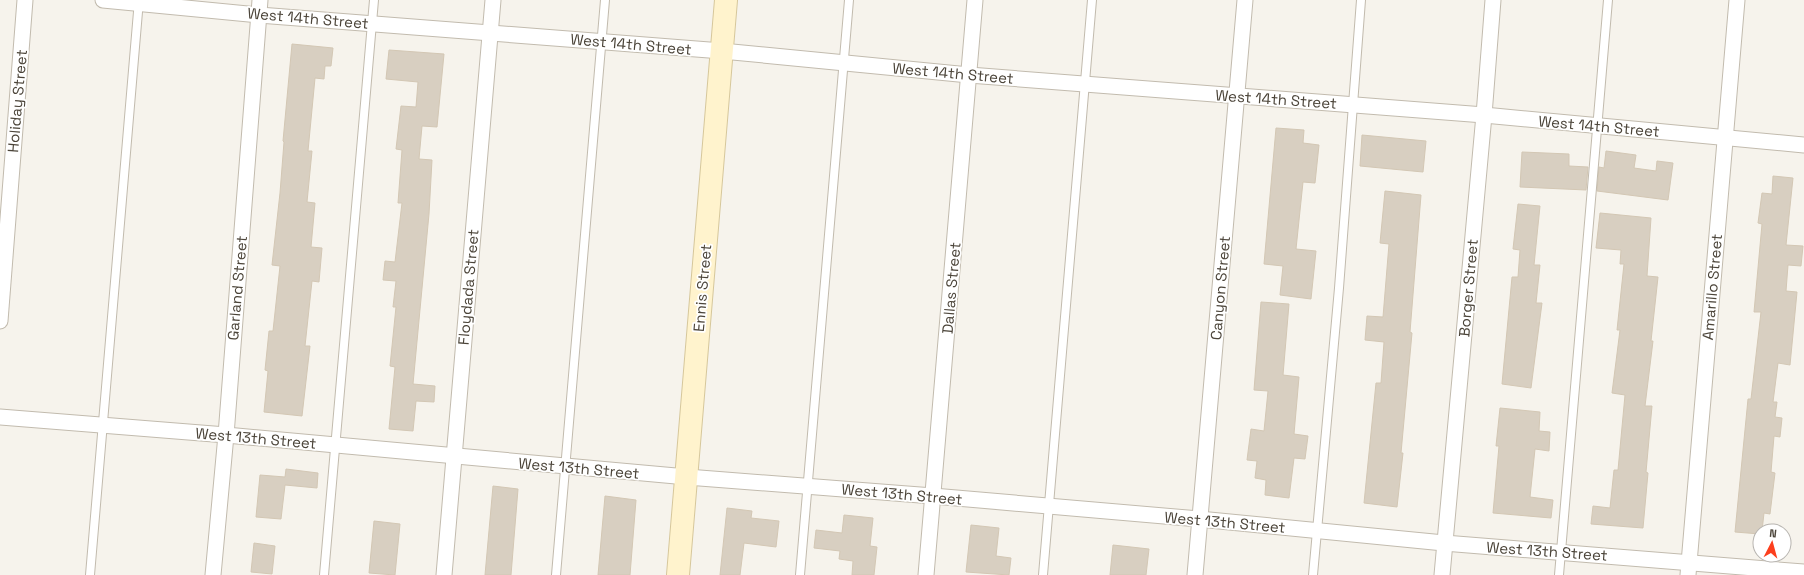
<svg xmlns="http://www.w3.org/2000/svg" width="1804" height="575" font-family="'Space Grotesk',sans-serif">
<rect width="100%" height="100%" fill="#f6f3ec"/>
<!-- building -->
<g fill="#d8cfc1" stroke="#d3c7b4">
<polygon points="292,44 333,48 331,66 325,66 324,79 315,78 308,151 312,151 307,202 315,203 311,247 322,248 319,282 312,281 305,346 310,346 302,416 264,412 268,371 265,370 269,331 273,331 280,266 272,265 280,193 284,142 283,141"/>
<polygon points="389,50 444,54 437,127 422,126 419,159 432,160 429,214 413,384 435,386 434,402 416,401 413,431 389,429 395,367 390,366 396,307 393,307 396,281 383,280 385,261 395,262 402,203 398,203 402,150 396,149 401,106 416,107 418,82 386,79"/>
<polygon points="1276,128 1304,130 1303,143 1319,145 1315,183 1303,182 1296,249 1316,251 1311,299 1280,295 1283,266 1264,264"/>
<polygon points="1362,135 1426,141 1423,172 1360,166"/>
<polygon points="1606,151 1636,155 1634,168 1656,171 1657,161 1673,163 1668,200 1597,191 1599,167 1604,168"/>
<polygon points="1522,152 1569,154 1569,166 1588,167 1586,190 1520,187"/>
<polygon points="1773,176 1793,178 1786,245 1803,246 1801,266 1788,265 1786,291 1797,292 1793,334 1790,365 1778,363 1773,402 1777,402 1775,417 1782,418 1780,437 1774,436 1771,472 1775,473 1770,514 1764,513 1762,531 1760,531 1760,534 1735,532 1748,399 1751,399 1761,312 1754,312 1762,224 1758,223 1762,193 1772,194"/>
<polygon points="1385,191 1421,195 1410,332 1412,333 1401,453 1403,453 1397,507 1364,503 1376,383 1381,383 1384,342 1365,340 1367,316 1383,317 1389,244 1380,243"/>
<polygon points="1518,204 1540,206 1534,265 1540,265 1536,303 1542,303 1531,388 1502,384 1512,277 1518,277 1520,250 1513,249"/>
<polygon points="1600,213 1651,218 1647,276 1658,277 1651,341 1653,341 1645,406 1652,406 1646,472 1648,473 1643,528 1591,524 1593,506 1610,508 1614,470 1618,470 1625,395 1612,393 1620,330 1617,330 1624,264 1620,264 1621,250 1596,248"/>
<polygon points="1261,302 1289,304 1283,375 1299,377 1294,434 1308,436 1305,459 1294,458 1289,498 1265,495 1266,480 1255,478 1257,461 1247,460 1251,429 1264,431 1268,391 1254,390"/>
<polygon points="1500,408 1540,412 1539,431 1550,432 1549,451 1535,449 1530,497 1553,500 1551,518 1493,513 1499,446 1496,446"/>
<polygon points="286,469 318,473 317,488 285,485 281,519 256,517 260,475 285,477"/>
<polygon points="493,486 518,489 511,575 485,575"/>
<polygon points="605,496 636,500 630,575 598,575"/>
<polygon points="727,508 752,511 751,518 779,521 776,547 744,543 740,575 720,575"/>
<polygon points="844,515 873,518 870,546 877,547 874,575 852,575 853,561 839,559 840,551 814,548 816,530 842,533"/>
<polygon points="374,521 400,524 395,575 369,573"/>
<polygon points="971,525 999,528 996,556 1011,558 1009,575 966,572"/>
<polygon points="254,543 275,546 272,574 251,572"/>
<polygon points="1113,545 1149,549 1146,575 1110,575"/>
</g>
<g fill="none" stroke-linecap="round" stroke-linejoin="round">
<!-- service casing -->
<g stroke="#c2bbae" stroke-width="10">
<g id="service">
<polyline points="90,575 139,0"/>
<polyline points="324,575 374,0"/>
<polyline points="556,575 605,0"/>
<polyline points="800,575 849,0"/>
<polyline points="1043,575 1092,0"/>
<polyline points="1313,575 1339,288 1361,0"/>
<polyline points="1559,575 1608,0"/>
</g>
</g>
<!-- minor casing -->
<g stroke="#c2bbae" stroke-width="17">
<g id="minor">
<polyline points="103,0 259,15 722,51 969,75 1484,115 1804,145"/>
<polyline points="0,321 25,0"/>
<polyline points="0,417 226,435 687,477 933,496 1199,519 1444,543 1804,572"/>
<polyline points="213,575 226,435 260,0"/>
<polyline points="444,575 493,0"/>
<polyline points="926,575 975,0"/>
<polyline points="1195,575 1245,0"/>
<polyline points="1442,575 1484,115 1493,0"/>
<polyline points="1688,575 1737,0"/>
</g>
</g>
<!-- secondary casing -->
<g stroke="#d6c79b" stroke-width="24">
<polyline id="secondary" points="678,575 726,0"/>
</g>
<!-- service -->
<use href="#service" stroke="#fff" stroke-width="8"/>
<!-- minor -->
<use href="#minor" stroke="#fff" stroke-width="15"/>
<!-- secondary -->
<use href="#secondary" stroke="#fff3cd" stroke-width="22"/>
</g>
<g text-anchor="middle" dominant-baseline="central" stroke-width="3.5" stroke-linejoin="round" paint-order="stroke">
<!-- street labels -->
<g font-size="15" fill="#4b4439" stroke="#fff">
<text transform="translate(308 18) rotate(5)">West 14th Street</text>
<text transform="translate(631 44) rotate(5)">West 14th Street</text>
<text transform="translate(953 73) rotate(5)">West 14th Street</text>
<text transform="translate(1276 99) rotate(4)">West 14th Street</text>
<text transform="translate(17 101) rotate(-85)">Holiday Street</text>
<text transform="translate(1599 126) rotate(5)">West 14th Street</text>
<text transform="translate(468 287) rotate(-85)">Floydada Street</text>
<text transform="translate(1712 287) rotate(-85)">Amarillo Street</text>
<text transform="translate(237 288) rotate(-85)">Garland Street</text>
<text transform="translate(702 288) rotate(-85)">Ennis Street</text>
<text transform="translate(951 288) rotate(-85)">Dallas Street</text>
<text transform="translate(1220 288) rotate(-85)">Canyon Street</text>
<text transform="translate(1468 288) rotate(-85)">Borger Street</text>
<text transform="translate(256 438) rotate(5)">West 13th Street</text>
<text transform="translate(579 468) rotate(5)">West 13th Street</text>
<text transform="translate(902 494) rotate(5)">West 13th Street</text>
<text transform="translate(1225 522) rotate(5)">West 13th Street</text>
<text transform="translate(1547 551) rotate(4)">West 13th Street</text>
</g>
</g>
<!-- north arrow -->
<g transform="translate(1772 543) rotate(6)"><circle r="19" fill="#ffffff" stroke="#b7b4b0"/>
<path d="M0-3L7 15L0 10L-7 15Z" fill="#fc3f1d"/>
<text y="-6" font-size="11" font-weight="bold" text-anchor="middle" fill="#4b4439">N</text>
</g>
</svg>
